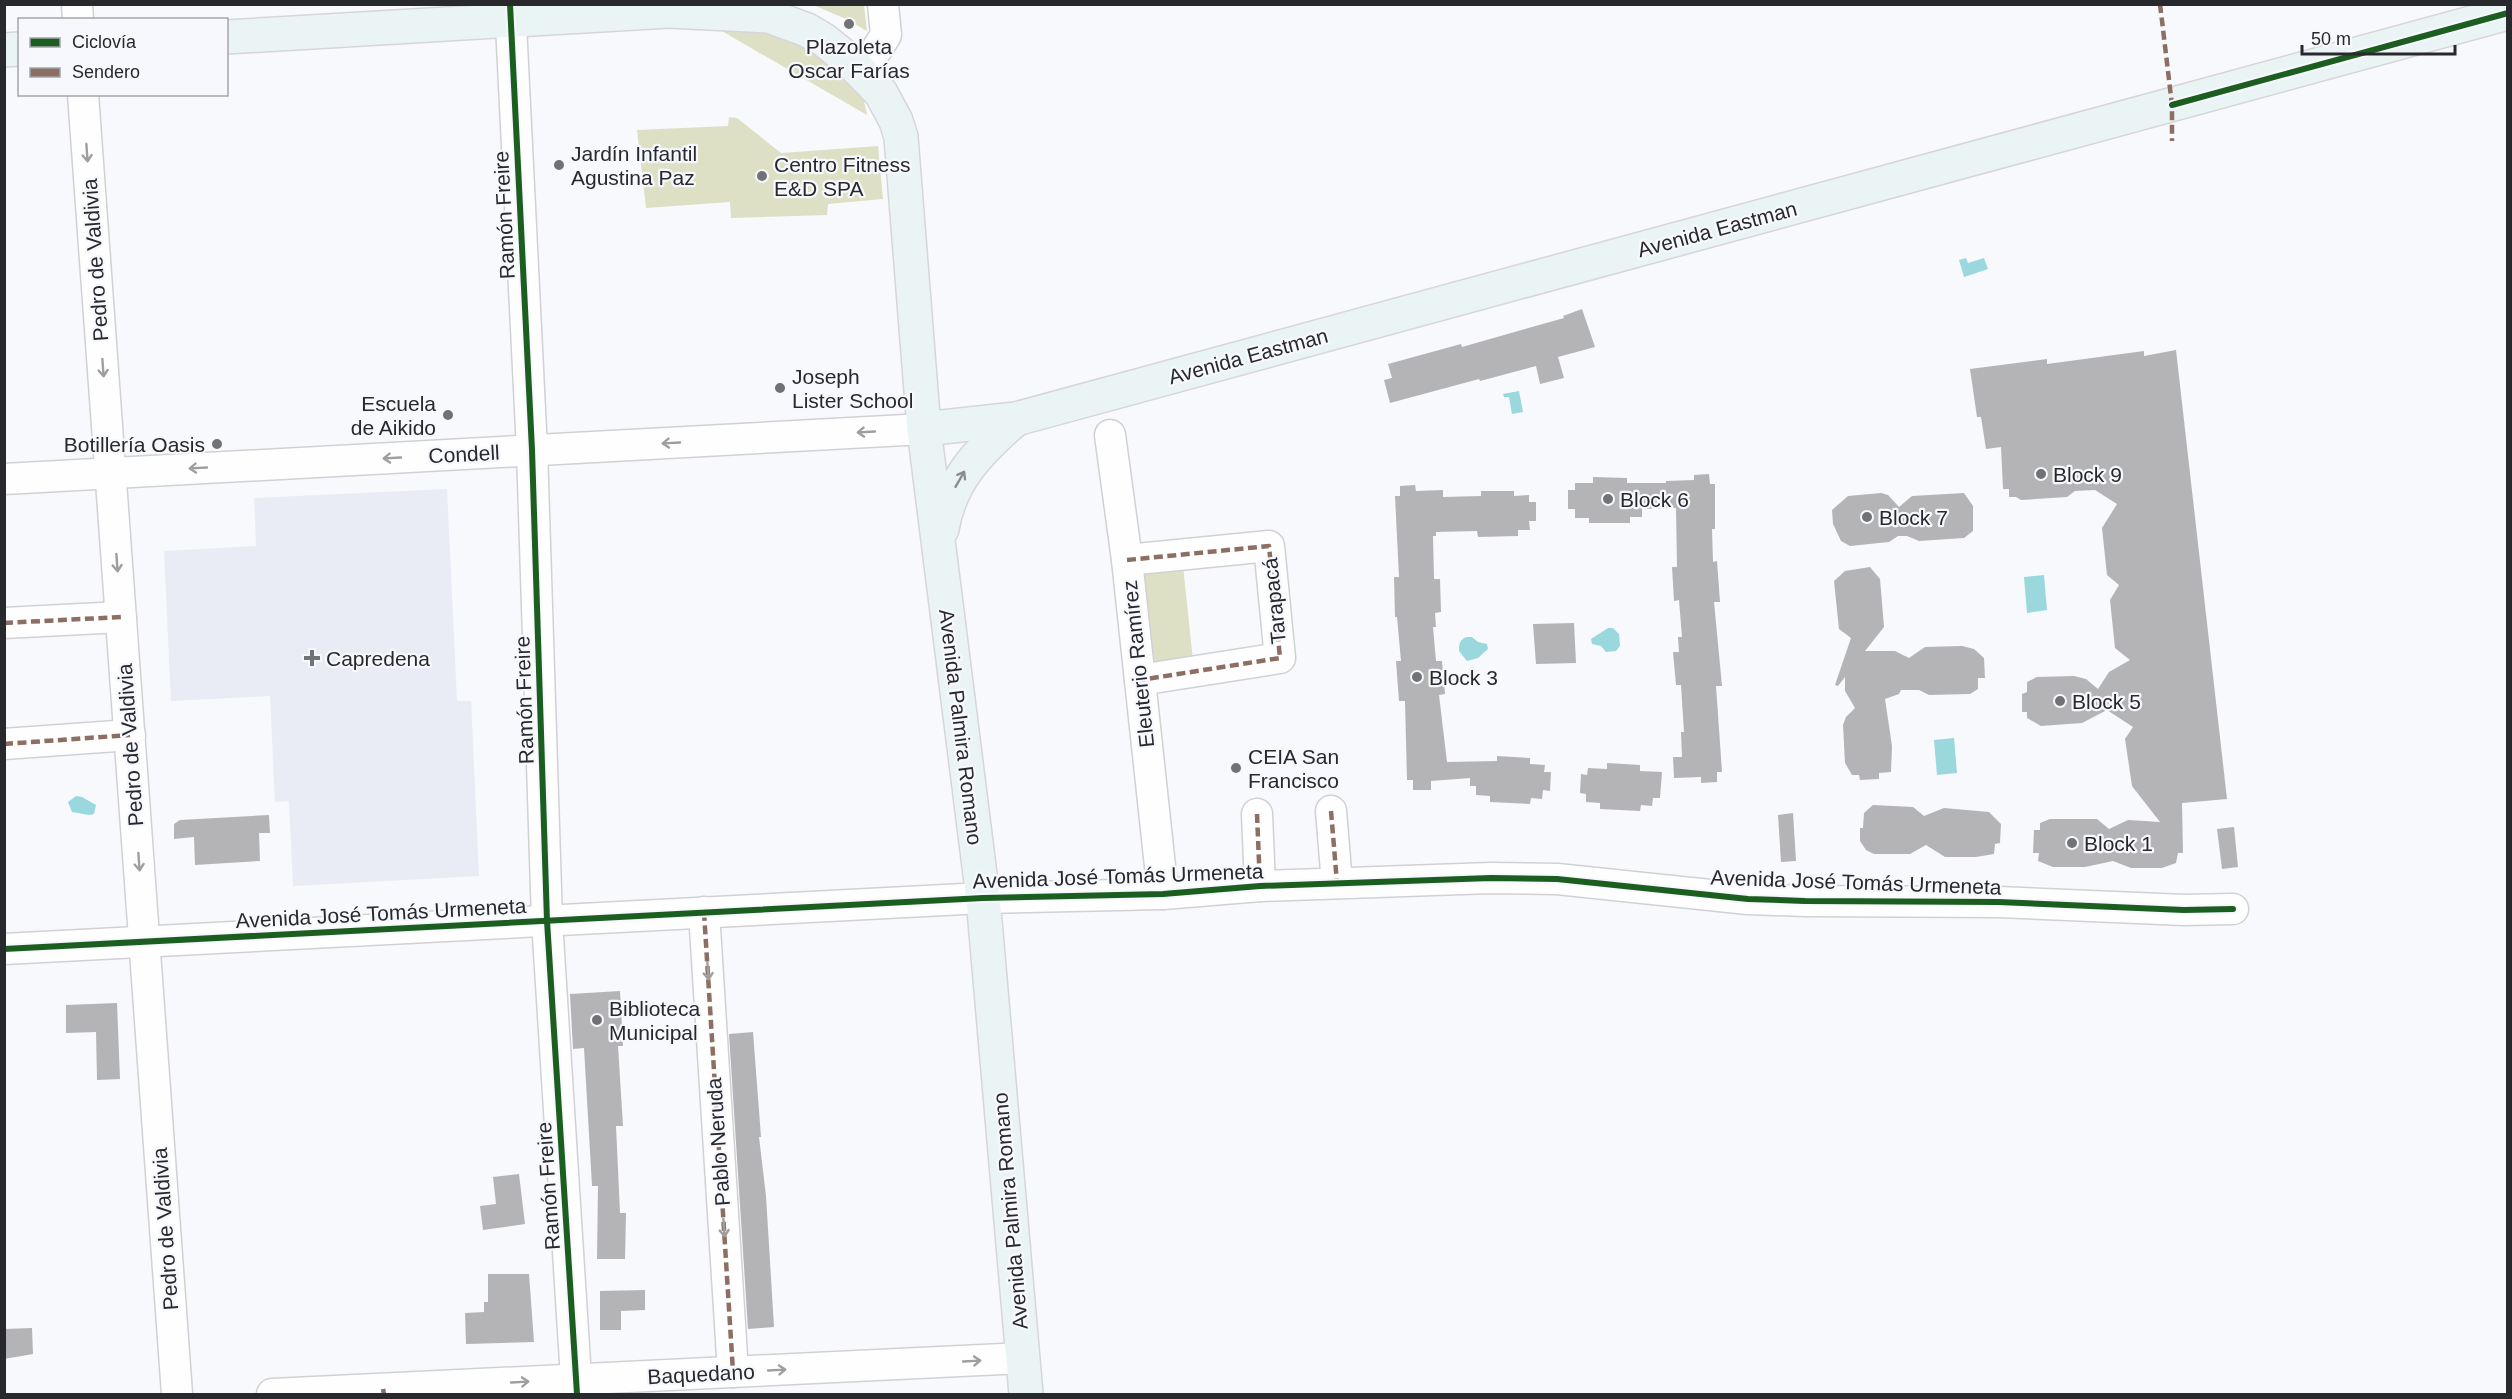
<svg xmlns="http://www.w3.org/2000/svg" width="2512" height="1399" font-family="Helvetica,sans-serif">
<rect width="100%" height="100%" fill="#f8f9fd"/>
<!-- built -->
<polygon fill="#e9ebf5" points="447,489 457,701 471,701 479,876 293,886 289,801 275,802 270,696 171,701 164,551 256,546 254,498"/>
<!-- green -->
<g fill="#dde0c5">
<polygon points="813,5 864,5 867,31 846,19"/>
<polygon points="708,23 735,23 804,39 863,96 867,115"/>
<polygon points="729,117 737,118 781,153 878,146 883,199 828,204 827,215 731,218 730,202 646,208 637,130 728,126"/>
<polygon points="1183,566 1193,660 1144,666 1133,572"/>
</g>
<!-- water -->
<g fill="#9ad8de">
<polygon points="1966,258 1968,263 1984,258 1988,269 1964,277 1959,260"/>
<polygon points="1519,391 1523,412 1512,414 1509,397 1504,397 1503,394"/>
<polygon points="2044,575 2047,610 2027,613 2024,577"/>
<polygon points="1608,628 1613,628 1619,634 1620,646 1616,651 1606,652 1601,646 1592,644 1591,639"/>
<path d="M1467,637H1472L1478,642L1487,644L1488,649L1478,658L1467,661L1459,651C1459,643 1460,639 1467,637Z"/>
<polygon points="1954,738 1957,773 1937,775 1934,740"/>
<polygon points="76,796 82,797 96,805 94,814 89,815 72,812 68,802"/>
</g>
<!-- building -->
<g fill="#b4b3b6">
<polygon points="1582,309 1595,347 1558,357 1564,378 1540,384 1536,366 1480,381 1479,379 1390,403 1384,380 1392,378 1388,364 1461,344 1462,347 1564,318 1563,316"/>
<polygon points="2176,350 2227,799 2182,803 2183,853 2178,853 2176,863 2162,868 2131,868 2113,861 2085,867 2053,867 2038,861 2039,853 2033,853 2034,830 2040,830 2040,823 2050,819 2097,819 2109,829 2128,820 2160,822 2132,786 2125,739 2133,727 2107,710 2082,723 2041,726 2027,718 2027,712 2022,712 2022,694 2027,692 2027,682 2037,677 2074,676 2086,679 2098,689 2109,672 2130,660 2115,648 2110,600 2119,585 2107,575 2102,528 2117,504 2095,490 2075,491 2067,497 2021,500 2016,497 2009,497 2009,489 2003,489 2001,447 1986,449 1981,417 1977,417 1970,369 2047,359 2047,364 2144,351 2144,356"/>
<polygon points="1709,474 1710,484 1715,484 1715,529 1712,529 1713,562 1717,561 1720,602 1714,602 1722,686 1716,686 1722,772 1717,772 1717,782 1701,783 1701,777 1674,778 1673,757 1682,757 1681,732 1684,732 1681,685 1676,685 1673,652 1679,652 1678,637 1682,637 1679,600 1674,601 1672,567 1677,567 1676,508 1642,509 1642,517 1630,517 1630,523 1589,523 1589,518 1575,518 1575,509 1568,509 1568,490 1575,490 1575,483 1593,483 1593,477 1627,478 1627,483 1666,483 1666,481 1694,480 1694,475"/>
<polygon points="1415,485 1416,491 1443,490 1443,497 1481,496 1481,491 1514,491 1514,496 1529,495 1529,502 1536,502 1536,521 1529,521 1530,530 1518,530 1518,536 1478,537 1477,531 1436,532 1436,536 1433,536 1434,579 1440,579 1441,612 1435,613 1436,627 1433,627 1436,661 1442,661 1445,694 1439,695 1447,762 1497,761 1497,756 1530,758 1530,764 1545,765 1544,772 1551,772 1550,791 1543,790 1542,799 1531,798 1530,804 1490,802 1490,796 1476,795 1476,786 1470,786 1470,778 1431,781 1431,790 1413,790 1413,780 1407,780 1405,701 1399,701 1396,661 1401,661 1397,617 1395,617 1394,577 1399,577 1395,496 1400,496 1400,486"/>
<polygon points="1881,493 1888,495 1899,507 1912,496 1964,493 1973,506 1973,531 1964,538 1919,541 1907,536 1898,536 1889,542 1850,546 1841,541 1833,524 1832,510 1848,496"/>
<polygon points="1870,567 1880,579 1884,627 1865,651 1895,651 1909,658 1925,647 1962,646 1974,649 1984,658 1985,678 1978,678 1978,689 1970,694 1929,695 1919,690 1901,690 1899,694 1885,699 1892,746 1891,772 1879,773 1879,779 1860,780 1859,775 1852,775 1845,763 1843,725 1846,717 1855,708 1845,691 1845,677 1838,686 1835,685 1851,638 1839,629 1834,581 1845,571"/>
<polygon points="1574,623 1576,663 1536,664 1533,624"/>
<polygon points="1607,763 1640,765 1640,771 1662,772 1660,798 1653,798 1652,806 1641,805 1640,811 1600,809 1600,803 1586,802 1586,794 1580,793 1581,774 1587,775 1588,768 1607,769"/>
<polygon points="1873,805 1913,807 1924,816 1944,808 1989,812 2001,824 2000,843 1995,844 1994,854 1976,857 1945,857 1926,845 1910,854 1874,854 1866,850 1860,841 1860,828 1863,828 1864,813"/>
<polygon points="1793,813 1796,861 1781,862 1778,815"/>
<polygon points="269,815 270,833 259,833 260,861 195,865 194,837 174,839 174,824 180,820"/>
<polygon points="2234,827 2238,867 2222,869 2217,829"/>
<polygon points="620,991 623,1046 618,1046 623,1126 616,1126 620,1213 626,1213 625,1259 597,1259 598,1186 592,1186 584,1048 573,1049 570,994"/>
<polygon points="117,1003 120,1079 97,1080 96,1032 66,1033 66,1005"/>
<polygon points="753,1032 761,1137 759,1137 766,1196 774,1327 748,1329 729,1034"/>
<polygon points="519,1174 525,1224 483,1230 480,1206 496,1204 493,1177"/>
<polygon points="488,1274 529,1274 534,1342 466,1344 465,1313 484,1312 484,1302 488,1302"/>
<polygon points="645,1290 645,1310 621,1311 621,1330 600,1330 600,1291"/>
<polygon points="32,1328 33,1354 4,1359 4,1329"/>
</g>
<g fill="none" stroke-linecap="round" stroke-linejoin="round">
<!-- minor casing -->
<g stroke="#d1d1d5" stroke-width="33">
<g id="minor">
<polyline points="77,4 78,20"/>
<polyline points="510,4 532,450 547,921 577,1394"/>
<polyline points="862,72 886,35 883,4"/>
<polyline points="83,94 177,1394"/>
<polyline points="1110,435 1127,560 1163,894"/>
<polyline points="4,479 924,429"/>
<polyline points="1127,560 1269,546 1280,658 1140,680"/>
<polyline points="4,623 121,617"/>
<polyline points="4,744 130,735"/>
<polyline points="1331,811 1337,883"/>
<polyline points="1257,814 1260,886"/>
<polyline points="704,912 733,1372"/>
<polyline points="4,949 983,898 1163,894 1260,886 1491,878 1557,879 1748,899 1805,901 1998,902 2184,910 2233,909"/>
<polyline points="272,1394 1022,1358"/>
</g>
</g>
<!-- major casing -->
<g stroke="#d6d6d8" stroke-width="36">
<g id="major">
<polyline points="226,37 669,11 769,16 807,30 824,40 850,61 881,93 896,121 901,137 924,429 983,898 1026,1394"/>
<polyline points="4,50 20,49"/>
<polyline points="924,429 1016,419 2508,13"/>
<path d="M942,529C950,480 980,450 1016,419"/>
</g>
</g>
<!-- minor -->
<use href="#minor" stroke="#fefeff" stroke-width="30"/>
<!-- major -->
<use href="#major" stroke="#ebf4f5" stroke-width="33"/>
<!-- quiet -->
<g stroke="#8d6e63" stroke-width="4.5" stroke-dasharray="9 4.5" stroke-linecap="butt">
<polyline points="2160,4 2172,105 2172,141"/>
<polyline points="1127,560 1269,546 1280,658 1140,680"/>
<polyline points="4,623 121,617"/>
<polyline points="4,744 130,735"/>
<polyline points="1331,811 1337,883"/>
<polyline points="1257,814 1260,886"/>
<polyline points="704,912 733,1372"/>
<polyline points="383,1389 384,1394"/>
</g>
<!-- cycleway casing -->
<g stroke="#f7f8fe" stroke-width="10">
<g id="cycleway">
<polyline points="510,4 532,450 547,921 577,1394"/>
<polyline points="2172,105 2508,13"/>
<polyline points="4,949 983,898 1163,894 1260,886 1491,878 1557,879 1748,899 1805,901 1998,902 2184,910 2233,909"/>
</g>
</g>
<!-- cycleway -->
<use href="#cycleway" stroke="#1b5e20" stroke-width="6"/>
</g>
<!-- one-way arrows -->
<defs><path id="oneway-shaft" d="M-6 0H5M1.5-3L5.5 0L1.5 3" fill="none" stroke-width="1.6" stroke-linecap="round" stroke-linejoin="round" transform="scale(1.5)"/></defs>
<g stroke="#9e9ea0">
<use href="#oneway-shaft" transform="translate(87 153) rotate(86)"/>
<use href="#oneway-shaft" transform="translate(103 368) rotate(86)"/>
<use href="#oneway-shaft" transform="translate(866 432) rotate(177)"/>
<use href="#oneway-shaft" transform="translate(671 443) rotate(177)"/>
<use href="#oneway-shaft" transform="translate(392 458) rotate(177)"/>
<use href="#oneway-shaft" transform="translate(198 468) rotate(177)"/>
<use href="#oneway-shaft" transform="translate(117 563) rotate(86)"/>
<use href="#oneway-shaft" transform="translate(139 862) rotate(86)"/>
<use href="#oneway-shaft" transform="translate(708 971) rotate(86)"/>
<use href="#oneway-shaft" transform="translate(724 1228) rotate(86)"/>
<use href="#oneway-shaft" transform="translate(972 1361) rotate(-3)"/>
<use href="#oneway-shaft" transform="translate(777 1370) rotate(-3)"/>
<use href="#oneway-shaft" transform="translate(520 1382) rotate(-3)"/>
</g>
<use stroke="#8a8e90" href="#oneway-shaft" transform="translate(960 479) rotate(-60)"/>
<!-- markers -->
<g fill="#717275" stroke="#f7f8fe" stroke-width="2">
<circle cx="849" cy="24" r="6"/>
<circle cx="559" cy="165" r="6"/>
<circle cx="762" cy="176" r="6"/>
<circle cx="780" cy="388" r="6"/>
<circle cx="448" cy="415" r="6"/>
<circle cx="217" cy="444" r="6"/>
<circle cx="2041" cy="474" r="6"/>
<circle cx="1608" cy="499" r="6"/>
<circle cx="1867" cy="517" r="6"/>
<path d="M309 649h6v6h6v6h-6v6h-6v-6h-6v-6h6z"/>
<circle cx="1417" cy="677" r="6"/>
<circle cx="2060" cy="701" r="6"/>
<circle cx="1236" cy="768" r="6"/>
<circle cx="2072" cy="843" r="6"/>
<circle cx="597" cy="1020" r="6"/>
</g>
<g text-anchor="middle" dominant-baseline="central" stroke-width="4.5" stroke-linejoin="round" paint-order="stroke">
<!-- poi labels -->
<g font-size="21" fill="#28292c" stroke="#f7f8fe" text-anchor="start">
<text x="849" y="46" text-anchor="middle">Plazoleta<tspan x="849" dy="24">Oscar Farías</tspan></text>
<text x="571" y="153">Jardín Infantil<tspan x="571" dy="24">Agustina Paz</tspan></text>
<text x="774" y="164">Centro Fitness<tspan x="774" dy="24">E&amp;D SPA</tspan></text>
<text x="792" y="376">Joseph<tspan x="792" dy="24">Lister School</tspan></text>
<text x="436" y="403" text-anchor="end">Escuela<tspan x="436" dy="24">de Aikido</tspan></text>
<text x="205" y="444" text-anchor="end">Botillería Oasis</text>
<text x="2053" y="474">Block 9</text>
<text x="1620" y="499">Block 6</text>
<text x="1879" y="517">Block 7</text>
<text x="326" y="658">Capredena</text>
<text x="1429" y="677">Block 3</text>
<text x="2072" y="701">Block 5</text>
<text x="1248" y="756">CEIA San<tspan x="1248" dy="24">Francisco</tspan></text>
<text x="2084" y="843">Block 1</text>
<text x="609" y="1008">Biblioteca<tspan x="609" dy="24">Municipal</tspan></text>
</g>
<!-- street labels -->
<g font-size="21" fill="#28292c" stroke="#f7f8fe">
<text transform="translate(504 215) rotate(-93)">Ramón Freire</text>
<text transform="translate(1717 229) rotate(-15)">Avenida Eastman</text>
<text transform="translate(95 260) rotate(-94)">Pedro de Valdivia</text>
<text transform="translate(1248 356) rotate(-15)">Avenida Eastman</text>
<text transform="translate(464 454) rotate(-3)">Condell</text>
<text transform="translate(1274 601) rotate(-96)">Tarapacá</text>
<text transform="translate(1138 664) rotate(-96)">Eleuterio Ramírez</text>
<text transform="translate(524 700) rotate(-92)">Ramón Freire</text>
<text transform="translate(961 727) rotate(83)">Avenida Palmira Romano</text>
<text transform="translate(130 745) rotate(-94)">Pedro de Valdivia</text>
<text transform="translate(1118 876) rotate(-2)">Avenida José Tomás Urmeneta</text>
<text transform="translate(1856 882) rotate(2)">Avenida José Tomás Urmeneta</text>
<text transform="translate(381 913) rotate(-3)">Avenida José Tomás Urmeneta</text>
<text transform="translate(718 1142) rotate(-94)">Pablo Neruda</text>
<text transform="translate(548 1186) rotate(-94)">Ramón Freire</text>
<text transform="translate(1010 1211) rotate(-95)">Avenida Palmira Romano</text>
<text transform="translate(165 1229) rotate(-94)">Pedro de Valdivia</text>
<text transform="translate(701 1374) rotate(-3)">Baquedano</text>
</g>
</g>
<!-- border -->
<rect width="2512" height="1399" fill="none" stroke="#28292c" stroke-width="12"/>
<!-- legend -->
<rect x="18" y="18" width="210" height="78" fill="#f7f8fe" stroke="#a4a5aa" stroke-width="1.5"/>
<rect x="30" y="38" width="30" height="9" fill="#1b5e20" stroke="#a4a5aa" stroke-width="1.5"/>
<text x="72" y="48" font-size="18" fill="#28292c">Ciclovía</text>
<rect x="30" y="68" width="30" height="9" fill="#8d6e63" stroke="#a4a5aa" stroke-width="1.5"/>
<text x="72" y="78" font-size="18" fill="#28292c">Sendero</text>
<!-- scale -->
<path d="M2302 45v9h153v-9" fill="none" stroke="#28292c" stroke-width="3"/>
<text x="2311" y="45" font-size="18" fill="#28292c" stroke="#f7f8fe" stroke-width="4.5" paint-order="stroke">50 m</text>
</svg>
